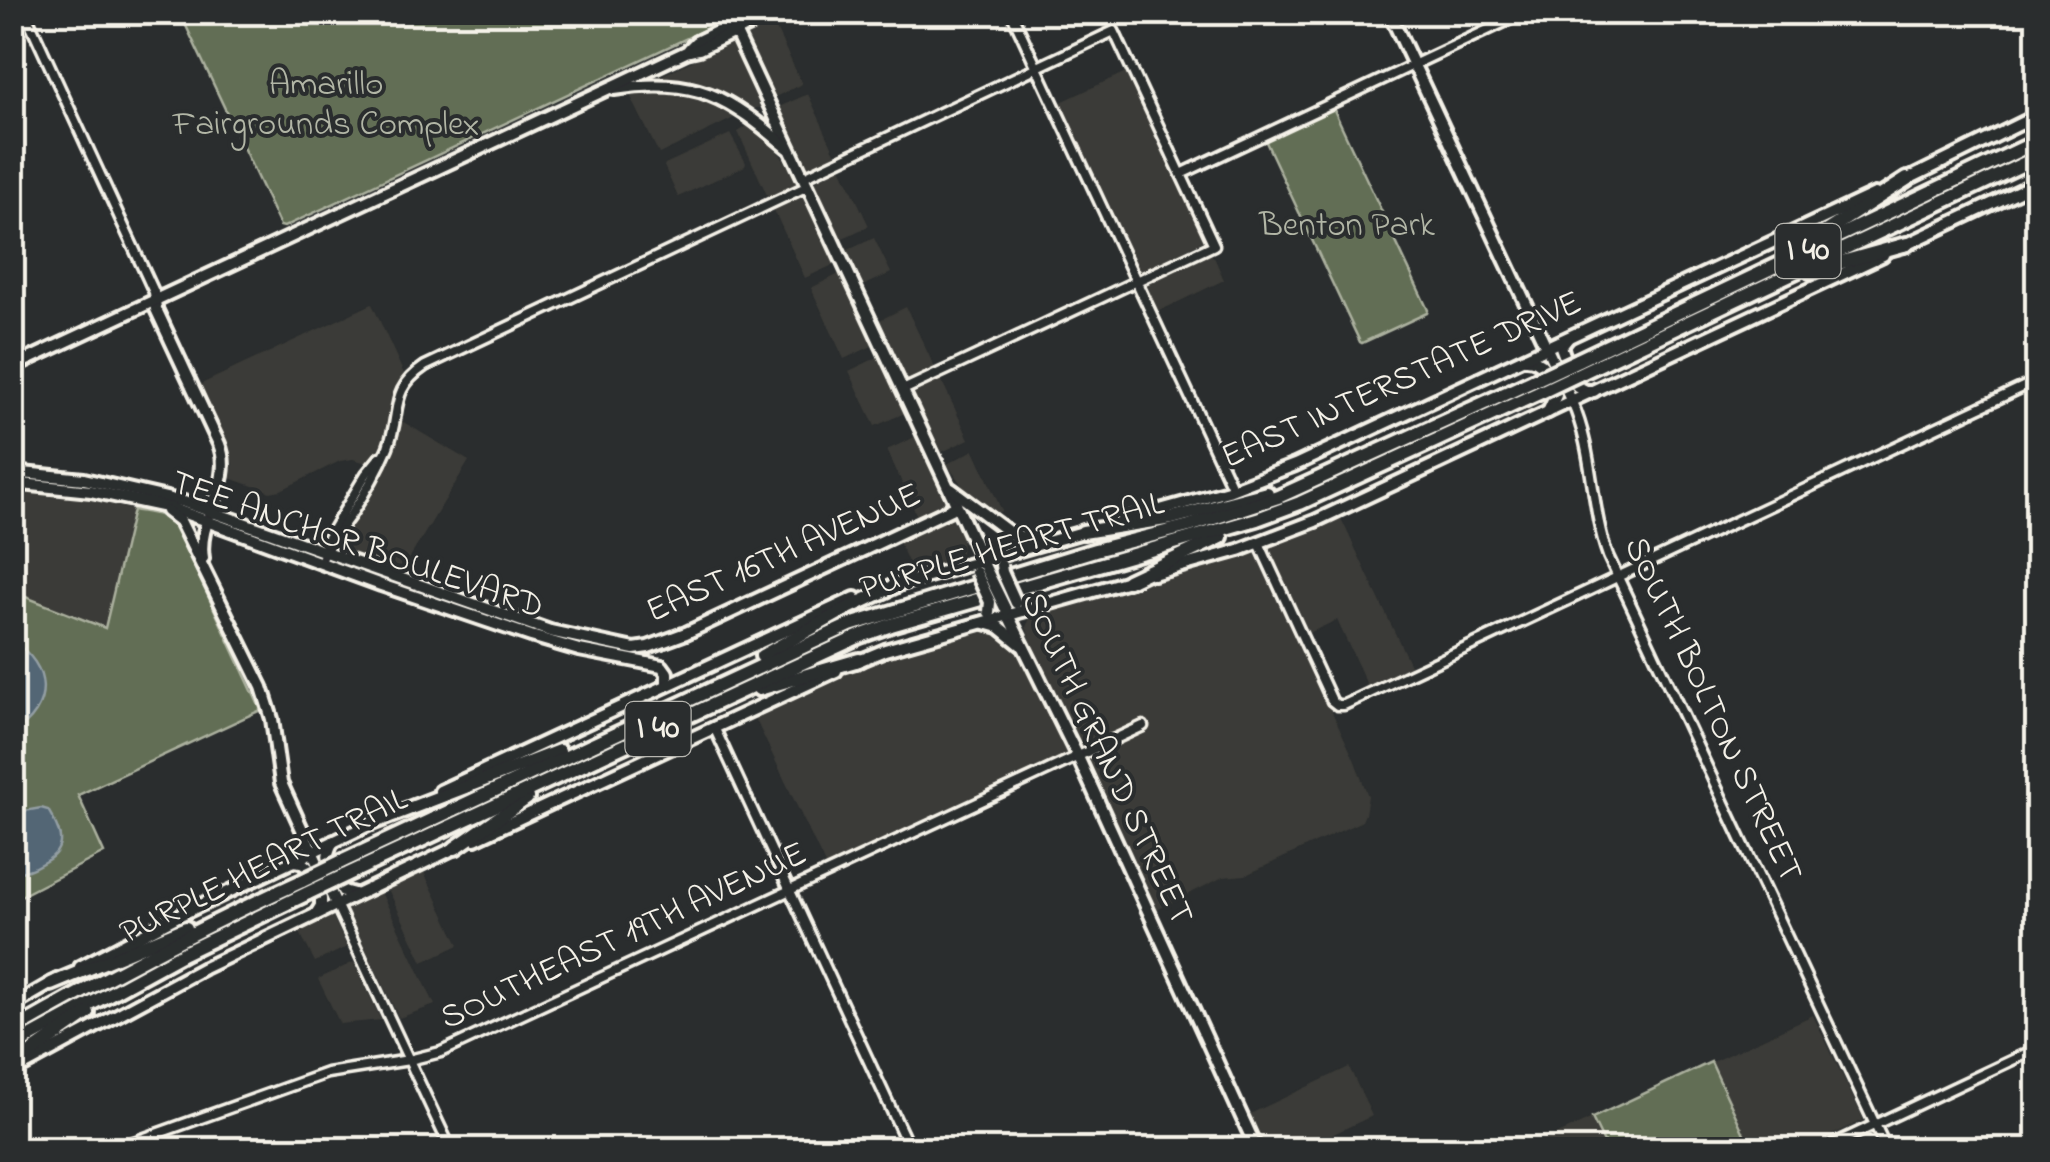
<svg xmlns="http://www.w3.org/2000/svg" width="2050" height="1162" font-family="'Indie Flower',sans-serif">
<rect width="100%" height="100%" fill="#2a2d2e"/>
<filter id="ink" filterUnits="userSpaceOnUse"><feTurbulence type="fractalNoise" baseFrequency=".01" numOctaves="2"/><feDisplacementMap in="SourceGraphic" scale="20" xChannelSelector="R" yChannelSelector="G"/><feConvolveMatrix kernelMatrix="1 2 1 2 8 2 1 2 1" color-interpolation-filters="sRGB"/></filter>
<g filter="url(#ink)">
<!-- built -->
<g fill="#3b3b37">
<polygon points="772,20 802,84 777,96 774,95 745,32"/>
<polygon points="734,41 761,107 751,109 707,87 658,77"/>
<polygon points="1126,72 1205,240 1140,272 1138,271 1059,103"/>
<polygon points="646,89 696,95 716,103 740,115 659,154 629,93 629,91"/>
<polygon points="808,94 836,155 810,168 807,167 780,109 781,106"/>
<polygon points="749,125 764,136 783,158 797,182 796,184 768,197 738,132"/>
<polygon points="730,134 746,163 745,166 678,197 664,166 665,164"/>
<polygon points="841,167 869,226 843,238 840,238 814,182"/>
<polygon points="803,196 834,261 833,265 805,278 774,210"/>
<polygon points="874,238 891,273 863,286 846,251"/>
<polygon points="1209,254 1214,257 1224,280 1157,312 1145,283"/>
<polygon points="839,274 873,343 872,346 844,359 811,288"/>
<polygon points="372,304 404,374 394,389 389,424 383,441 370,464 353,459 340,461 281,490 270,492 230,478 233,464 229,451 199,385"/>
<polygon points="906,307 935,368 909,379 906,378 880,320"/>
<polygon points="878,357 905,413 875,426 849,371"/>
<polygon points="941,379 969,439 942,452 913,393"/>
<polygon points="400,420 469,461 401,572 339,548 339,543 355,520 389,457 397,439"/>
<polygon points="915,437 919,440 946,500 944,504 917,516 887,450"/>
<polygon points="974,450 1002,511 993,514 990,514 970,497 947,464"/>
<polygon points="12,492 88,499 133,510 105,629 13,592"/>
<polygon points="1338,512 1411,667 1368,687 1337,620 1309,633 1266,542"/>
<polygon points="950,516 962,536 961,553 950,563 914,575 898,540"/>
<polygon points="1252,548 1256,549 1354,759 1368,796 1365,814 1362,821 1246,875 1223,877 1155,911 1150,893 1038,661 1026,627 1031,616 1037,610"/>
<polygon points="977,626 999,630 1014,642 1067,755 1065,758 827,869 753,714 877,655"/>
<polygon points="423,870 459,945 423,962 387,887"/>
<polygon points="380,890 435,1005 399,1018 346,909 347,905"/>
<polygon points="329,914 333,917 347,947 315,962 298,929"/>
<polygon points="354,962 381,1020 340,1024 318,979"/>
<polygon points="1813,1015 1863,1118 1862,1121 1802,1149 1524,1150"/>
<polygon points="1349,1067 1372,1116 1312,1144 1314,1149 1267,1149 1250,1114"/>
</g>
<!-- green -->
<g fill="#626e55" stroke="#abb09e" stroke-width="2.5">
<polygon points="719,13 713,26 284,227 280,226 180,13"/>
<polygon points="1331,109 1334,110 1428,310 1427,313 1362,343 1360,342 1266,142 1267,139"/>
<path d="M133,510C148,513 165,513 175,525L261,710L78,795L104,853L13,900V592L105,628Z"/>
<polygon points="1711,1062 1751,1149 1607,1149 1592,1118"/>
</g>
<!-- water -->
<g fill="#526675" stroke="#939ea3" stroke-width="2.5">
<path d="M12,641C52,665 54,709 13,733Z"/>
<path d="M41,808L48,810C58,827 69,845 49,859C36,867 28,872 13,873V813Z"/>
</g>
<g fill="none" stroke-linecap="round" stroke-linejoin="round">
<!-- minor casing -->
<g stroke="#f4f1e8" stroke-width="15">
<g id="minor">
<polyline points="25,12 154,292 155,300"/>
<polyline points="1011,12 1233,489"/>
<polyline points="1181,174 1526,12"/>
<polyline points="804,177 1114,31 1214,245 903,390"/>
<path d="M1572,402C1594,451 1590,506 1608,556L1887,1150"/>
<polyline points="1259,543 1332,701 1337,705 1344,705 2038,380"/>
<polyline points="325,551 326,541 366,474 380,457"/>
<path d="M321,562C327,545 339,531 350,516C364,495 378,471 388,447C402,411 388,391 425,366L808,186"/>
<polyline points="714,727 910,1150"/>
<polyline points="336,904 451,1150"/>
<polyline points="111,1150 327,1073 409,1060 441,1052 1143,726"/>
<polyline points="1821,1150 2038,1048"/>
</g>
</g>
<!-- major casing -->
<g stroke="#f4f1e8" stroke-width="18">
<g id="major">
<polyline points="726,12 984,564"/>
<polyline points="1389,12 1572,402"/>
<polyline points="689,49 696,42 758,12"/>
<path d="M614,89C697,77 727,96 788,148"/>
<polyline points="1904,181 2038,115"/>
<polyline points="1903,246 2038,182"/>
<path d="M155,300L156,309L219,444C235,484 196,519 203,558"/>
<polyline points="1568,338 1561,347 1576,386 1586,391 1594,391"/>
<path d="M1525,359C1546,358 1549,379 1556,395L1548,412"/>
<polyline points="12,367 618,84 686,52 699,49 776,12"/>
<polyline points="12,472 84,479 184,502 550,631 634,649 648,647 686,633 957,506"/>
<polyline points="12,483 91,491 171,508 381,585 531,636 579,650 662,666 667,673 667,685"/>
<polyline points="951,489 1010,533 1038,542"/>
<polyline points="167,511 180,521 262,687 272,719 281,783 336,904"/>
<polyline points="1121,521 1228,491 1295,465 1875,194"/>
<polyline points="1153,574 1239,550 1315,521 1883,255"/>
<polyline points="890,587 1090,530"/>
<polyline points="1006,611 1078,757 1257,1150"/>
<polyline points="985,623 999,627 1021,645"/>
<polyline points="856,662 885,650 1132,580"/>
<polyline points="440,791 855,598"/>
<polyline points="475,839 836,671"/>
<path d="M334,841C320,857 335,875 343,891L354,894"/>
<polyline points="293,861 301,862 308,868 321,899 321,906 316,914"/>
<polyline points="80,967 176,917 379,820"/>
<polyline points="12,1006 57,980"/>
<polyline points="12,1072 204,968 459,846"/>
</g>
</g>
<!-- highway casing -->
<g stroke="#f4f1e8" stroke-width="20">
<g id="highway">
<polyline points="1808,243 1907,179"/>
<polyline points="1810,271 1907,244"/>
<polyline points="1578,360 2038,141"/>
<polyline points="1583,372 2038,157"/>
<polyline points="1083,532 1172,518 1267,493"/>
<polyline points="1128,581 1221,537"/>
<polyline points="762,656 846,609 897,585"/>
<polyline points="759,689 859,660"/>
<polyline points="372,823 559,751"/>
<polyline points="455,848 527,798"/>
<polyline points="341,862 850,625 1095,550 1189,526 1278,497 1535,380"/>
<polyline points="346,875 860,636 891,625 1257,519 1300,503 1541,392"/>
<polyline points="51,984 186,928"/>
<path d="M12,1031C107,977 203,926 302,881"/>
<polyline points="12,1047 184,953 308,893"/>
<polyline points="12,1066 88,1013"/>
</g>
</g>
<!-- minor -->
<use href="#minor" stroke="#2a2d2e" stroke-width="8"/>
<!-- major -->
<use href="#major" stroke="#2a2d2e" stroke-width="10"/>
<!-- highway -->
<use href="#highway" stroke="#2a2d2e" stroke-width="12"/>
<!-- major-bridge casing -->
<g stroke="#f4f1e8" stroke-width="18" stroke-linecap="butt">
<g id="major-bridge">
<polyline points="1001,565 1002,572 1016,603"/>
<polyline points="985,567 1006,610"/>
<polyline points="976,572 990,602 989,612"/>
</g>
</g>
<!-- highway-bridge casing -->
<g stroke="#f4f1e8" stroke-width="20" stroke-linecap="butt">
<g id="highway-bridge">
<polyline points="1535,380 1578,360"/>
<polyline points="1541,392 1583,372"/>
<polyline points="302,881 341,862"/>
<polyline points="308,893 346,875"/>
</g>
</g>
<!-- major-bridge -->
<use href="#major-bridge" stroke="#2a2d2e" stroke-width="10"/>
<!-- highway-bridge -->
<use href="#highway-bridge" stroke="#2a2d2e" stroke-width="12"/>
</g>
</g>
<g text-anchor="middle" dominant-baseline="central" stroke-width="8" stroke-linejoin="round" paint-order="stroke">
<!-- shield labels -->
<g fill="#2a2d2e" stroke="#b7b6b0" stroke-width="2.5">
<rect x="1775.5" y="224" width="65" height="54" rx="8"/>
<rect x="625.5" y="702" width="65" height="54" rx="8"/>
</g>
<g font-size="32" font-weight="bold" fill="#f4f1e8">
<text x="1808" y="251">I 40</text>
<text x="658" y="729">I 40</text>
</g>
<!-- park labels -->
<g font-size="35" fill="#b2b6a6" stroke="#2a2d2e">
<text x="326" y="85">Amarillo<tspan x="326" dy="40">Fairgrounds Complex</tspan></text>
<text x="1347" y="226">Benton Park</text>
</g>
<!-- street labels -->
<g font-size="35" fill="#f4f1e8" stroke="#2a2d2e">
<text transform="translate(1402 381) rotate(-24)">EAST INTERSTATE DRIVE</text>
<text transform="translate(357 546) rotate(19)">TEE ANCHOR BOULEVARD</text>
<text transform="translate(1012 547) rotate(-16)">PURPLE HEART TRAIL</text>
<text transform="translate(784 554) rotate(-24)">EAST 16TH AVENUE</text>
<text transform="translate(1712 710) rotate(65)">SOUTH BOLTON STREET</text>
<text transform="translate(1106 759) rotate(65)">SOUTH GRAND STREET</text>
<text transform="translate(264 867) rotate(-26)">PURPLE HEART TRAIL</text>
<text transform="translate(624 937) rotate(-25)">SOUTHEAST 19TH AVENUE</text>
</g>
</g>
<!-- margin -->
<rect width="2050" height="1162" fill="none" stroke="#2a2d2e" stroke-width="50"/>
<rect x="25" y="25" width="2000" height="1112" fill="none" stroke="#f4f1e8" stroke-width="4" filter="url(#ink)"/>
</svg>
